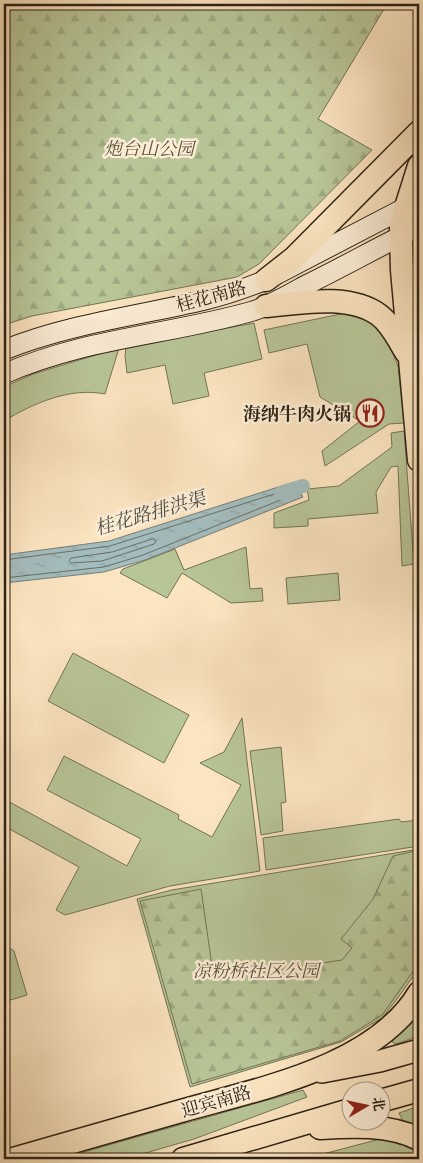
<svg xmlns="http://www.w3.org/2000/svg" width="423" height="1163" font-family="'EB Garamond','Noto Serif SC',serif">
<defs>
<pattern id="forest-firs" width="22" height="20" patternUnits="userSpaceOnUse" patternTransform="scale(1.25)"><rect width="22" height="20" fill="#b8c597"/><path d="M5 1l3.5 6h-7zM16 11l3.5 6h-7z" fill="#9ea981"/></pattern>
<pattern id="water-ripples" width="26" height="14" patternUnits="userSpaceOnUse" patternTransform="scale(1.25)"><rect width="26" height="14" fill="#a3bcbd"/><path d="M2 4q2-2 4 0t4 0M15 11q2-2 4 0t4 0" fill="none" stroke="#8da1a2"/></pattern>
</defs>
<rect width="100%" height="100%" fill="#fbe4c0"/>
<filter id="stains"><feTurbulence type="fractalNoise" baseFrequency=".004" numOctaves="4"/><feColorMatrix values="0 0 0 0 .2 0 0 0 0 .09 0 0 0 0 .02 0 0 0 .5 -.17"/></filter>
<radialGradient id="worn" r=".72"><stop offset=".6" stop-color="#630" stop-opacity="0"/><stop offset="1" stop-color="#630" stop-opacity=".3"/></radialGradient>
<!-- green -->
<g fill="#b8c597" stroke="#727456">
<polygon points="350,312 370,320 388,342 398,366 404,423 389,424 325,466 322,451 360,421 320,397 307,344 269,353 264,330"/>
<polygon points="254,323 262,359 204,373 209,396 173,404 165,365 127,373 125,356 126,347"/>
<path d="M119,348L105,394C70,387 34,403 4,421V387L33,374Z"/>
<polygon points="404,431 414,564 402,566 398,466 391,467 376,492 378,513 308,519 308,526 274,528 274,513 309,500 307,489 339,486 392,447 391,433"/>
<polygon points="246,547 250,589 262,588 263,601 231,603 182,573 167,598 120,573 123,569 175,549 184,570"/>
<polygon points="338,573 340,600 288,604 286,578"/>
<polygon points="73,653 189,715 164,763 48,701"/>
<polygon points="242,718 260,871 170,886 65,915 56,910 79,867 4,826 4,799 127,866 141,839 47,790 64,756 179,815 178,819 212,837 241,785 200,763 224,752"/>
<polygon points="281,747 286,802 281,803 283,831 261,835 250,751"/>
<polygon points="399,819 401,822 419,820 419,846 266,870 263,838"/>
<polygon points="419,849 419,968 397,999 382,1018 341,1042 190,1087 137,899 172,890"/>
<polygon points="4,946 7,946 14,951 27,995 4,1002"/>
<polygon points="415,1012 419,1015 419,1036 396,1044 392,1042 391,1036"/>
<polygon points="303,1090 307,1097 194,1139 125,1159 59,1159"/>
<polygon points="419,1106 419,1130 404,1123 399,1113"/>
<polygon points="395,1135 419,1143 419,1159 304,1159"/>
</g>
<!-- forest -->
<g fill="url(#forest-firs)" stroke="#727456">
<polygon points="4,4 387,4 318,119 372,150 259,264 237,277 32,316 4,325"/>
<polygon points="419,850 419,963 382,1015 340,1041 192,1084 140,901 201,889 214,980 342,960 352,948 341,939 373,899 393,856"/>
</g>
<!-- water -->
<polygon fill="url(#water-ripples)" stroke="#747e79" points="294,482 303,497 145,560 104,572 4,583 4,555 109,541"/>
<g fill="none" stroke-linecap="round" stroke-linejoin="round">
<!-- shore -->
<g stroke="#686f68" stroke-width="1">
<polygon points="153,539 156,541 154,544 102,561 71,563 69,561 71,558 112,552"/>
<polyline points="4,560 110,546 290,489 294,493 293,495 143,555 104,567 4,578"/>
</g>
<!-- canal -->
<polyline stroke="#a3bcbd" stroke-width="14" points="281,493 303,486"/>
<!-- secondary casing -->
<g stroke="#2d2214" stroke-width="21">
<g id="secondary">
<path d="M4,350C68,324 137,316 205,300C226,295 246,288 266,280L414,203"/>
<path d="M4,374C85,338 169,335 253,311C271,305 288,295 304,286C343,267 380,246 419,227"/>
</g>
</g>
<!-- primary casing -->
<g stroke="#2d2214" stroke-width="24">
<polyline id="primary" points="322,1072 380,1061 419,1050"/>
</g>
<!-- trunk casing -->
<g stroke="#2d2214" stroke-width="25">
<g id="trunk">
<polyline points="419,166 406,207 401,224 401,236 402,270 419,460"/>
<polyline points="266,280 294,258 419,132"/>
<path d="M266,306C300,303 349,293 379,315C391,324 398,339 406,352"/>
<polyline points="380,1101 419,1090"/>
<path d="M320,1128C352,1126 389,1124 419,1139"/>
<path d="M13,1159C69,1143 125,1127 181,1111C258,1089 375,1067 419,993"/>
<polyline points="183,1159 350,1110"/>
</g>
</g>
<!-- secondary -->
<use href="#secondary" stroke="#fcedd6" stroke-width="19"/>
<!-- primary -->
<use href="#primary" stroke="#fbe4c0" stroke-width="21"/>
<!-- trunk -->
<use href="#trunk" stroke="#fbe4c0" stroke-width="22"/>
</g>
<!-- icons -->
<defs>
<g id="restaurant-ring" transform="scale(1.4375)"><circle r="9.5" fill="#fcedd6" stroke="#8f2418" stroke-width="1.5"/><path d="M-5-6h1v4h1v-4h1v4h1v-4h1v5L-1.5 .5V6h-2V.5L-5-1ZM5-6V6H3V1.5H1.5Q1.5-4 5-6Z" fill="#8f2418"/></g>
</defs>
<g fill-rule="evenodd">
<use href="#restaurant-ring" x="370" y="413"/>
</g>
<g text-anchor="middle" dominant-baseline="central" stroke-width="5" stroke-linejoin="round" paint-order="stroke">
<!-- park labels -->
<g font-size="18" font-style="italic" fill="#57533b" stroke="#fcedd6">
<text x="149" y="148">炮台山公园</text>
<text x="256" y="970">凉粉桥社区公园</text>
</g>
<!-- street labels -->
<g font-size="18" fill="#2d2214" stroke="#fcedd6">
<text transform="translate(211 296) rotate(-15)">桂花南路</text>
<text transform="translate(216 1101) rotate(-16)">迎宾南路</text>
</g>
<!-- poi labels -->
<g font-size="18" font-weight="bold" fill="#2d2214" stroke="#fcedd6" text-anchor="end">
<text x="351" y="413">海纳牛肉火锅</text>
</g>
<!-- water labels -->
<g font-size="19" font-style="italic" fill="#505047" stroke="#fcedd6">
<text transform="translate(150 513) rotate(-16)">桂花路排洪渠</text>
</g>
</g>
<!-- margin -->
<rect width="423" height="1163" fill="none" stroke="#fbe4c0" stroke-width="20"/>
<rect x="5" y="5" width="413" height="1153" fill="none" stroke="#2d2214" stroke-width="2.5"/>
<rect x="10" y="10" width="403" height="1143" fill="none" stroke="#2d2214"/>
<!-- north arrow -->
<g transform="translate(366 1106) rotate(81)"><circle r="24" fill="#fcedd6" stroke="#a99c88"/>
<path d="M0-4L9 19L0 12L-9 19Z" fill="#8f2418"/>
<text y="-8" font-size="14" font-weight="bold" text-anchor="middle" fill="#2d2214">北</text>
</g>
<rect width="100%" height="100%" filter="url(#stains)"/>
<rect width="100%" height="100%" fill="url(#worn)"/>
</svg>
